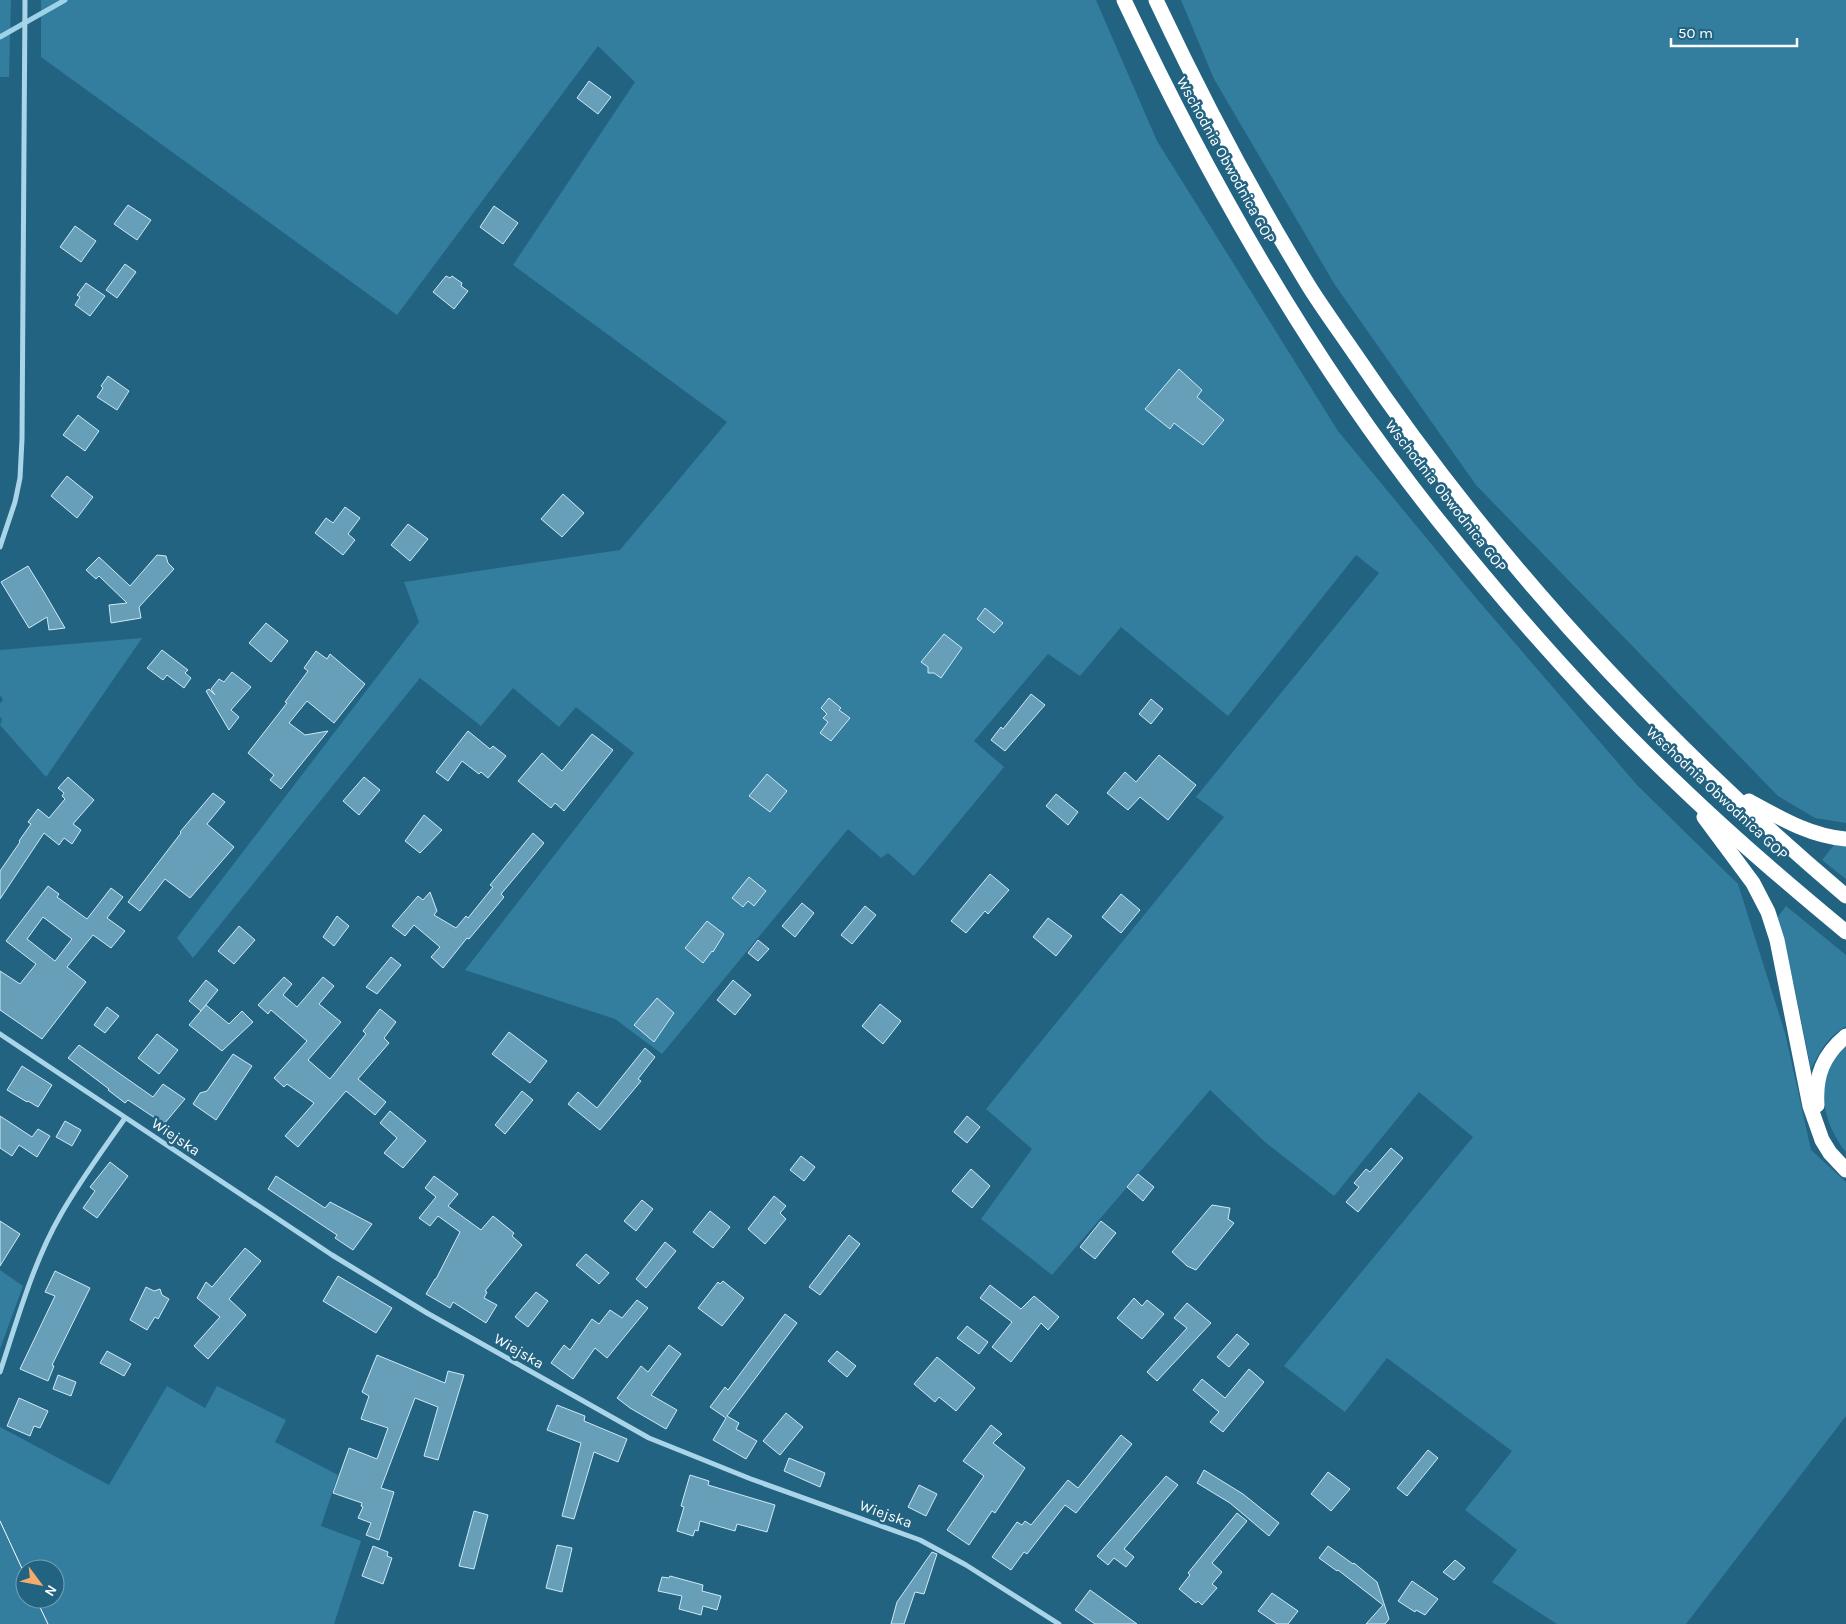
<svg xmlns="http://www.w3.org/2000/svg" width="1846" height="1624" font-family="Karla,sans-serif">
<rect width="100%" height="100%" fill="#236382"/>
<!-- green -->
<g fill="#337d9e" fill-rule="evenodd">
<polygon points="0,0 11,0 9,77 0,77"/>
<polygon points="41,0 1096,0 1157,141 1338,431 1476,598 1637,785 1738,884 1785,1033 1811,1150 1846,1182 1846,1416 1686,1624 1557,1624 1492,1582 1517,1550 1465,1510 1512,1451 1387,1358 1345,1412 1284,1366 1473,1137 1419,1092 1334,1196 1265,1142 1210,1090 1052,1275 981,1219 1032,1149 986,1109 1224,817 1196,797 1379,573 1356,555 1228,716 1121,627 1080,676 1048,654 974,741 1004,767 914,876 888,853 881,858 848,829 662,1054 615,1019 465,970 634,753 576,707 559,727 513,688 481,726 420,678 193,958 177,938 419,622 404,582 620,550 727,422 513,265 635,82 598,46 397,315 41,57"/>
<polygon points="1181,0 1846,0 1846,823 1815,818 1778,796 1476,485 1335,285 1214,79"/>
<polygon points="142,638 46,777 0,725 2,719 0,717 0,703 3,700 0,695 0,650"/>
<polygon points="1834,845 1846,846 1846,879 1822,860"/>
<path d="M1786,906L1846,955V1026C1827,1038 1821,1049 1811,1069L1794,985L1777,918Z"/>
<path d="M1846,1047V1152C1821,1122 1812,1075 1846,1047Z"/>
<polygon points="0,1270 23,1286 0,1349"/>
<path d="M167,1386L205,1408L217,1386L286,1420L275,1442L338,1475L321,1526L361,1541L334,1624H0V1427L109,1485ZM25,1569H55V1599H25Z"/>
</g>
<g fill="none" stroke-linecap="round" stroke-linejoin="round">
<!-- stream -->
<polyline stroke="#9ed2e9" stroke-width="5" points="0,37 65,0"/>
</g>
<!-- building -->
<g fill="#679fb8" stroke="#cee9f6" fill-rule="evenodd">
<polygon points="589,81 611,97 598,114 577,98"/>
<polygon points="128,205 151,220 137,240 114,224"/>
<polygon points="494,206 518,223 503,244 480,227"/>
<polygon points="75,226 96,241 81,262 60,247"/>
<polygon points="125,264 136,272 117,298 106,290"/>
<polygon points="446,276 450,278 452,276 462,283 461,286 468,291 454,309 433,292"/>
<polygon points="86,283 105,296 90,316 75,305 80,297 77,295"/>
<polygon points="1179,369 1202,390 1197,397 1224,420 1203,445 1174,423 1170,429 1145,409"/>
<polygon points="108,376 129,391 117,410 97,397 103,388 101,386"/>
<polygon points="78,415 99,431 85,451 63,435"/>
<polygon points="67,476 93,497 77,518 51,496"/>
<polygon points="563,494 584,513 562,537 541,519"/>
<polygon points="345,507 360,518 348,534 355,540 343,555 315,533 326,518 333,523"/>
<polygon points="408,524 428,539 410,561 391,545"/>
<polygon points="157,555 166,556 168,563 174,569 139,607 141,618 111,623 109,605 127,603 99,576 96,579 86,570 99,557 130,586"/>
<polygon points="28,566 44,592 65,628 49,630 47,617 29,628 1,582"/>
<polygon points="985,608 1003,623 994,633 977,619"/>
<polygon points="266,623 288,641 271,662 249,643"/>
<polygon points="944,634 962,648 941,678 934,673 928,673 928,667 921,662"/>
<polygon points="162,650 188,670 185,673 191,678 184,688 167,675 163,680 147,668"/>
<polygon points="316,651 327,659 330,654 365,684 334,723 307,701 289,723 305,735 328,731 281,789 270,780 274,775 248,753 287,703 285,702 308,671 304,668"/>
<polygon points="232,672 251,687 231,710 239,717 229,730 206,691 209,689 215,695 211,689 219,679 224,682"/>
<polygon points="1031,694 1045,705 1005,751 991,740 1001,727 1003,729"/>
<polygon points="829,698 841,708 839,710 850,718 831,741 820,733 828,722 823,718 827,714 821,708"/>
<polygon points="1151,699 1163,709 1151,724 1139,714"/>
<polygon points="468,731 490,749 493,746 506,756 488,778 481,772 479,774 462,761 448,781 436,772"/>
<polygon points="592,734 613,750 564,811 555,803 551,808 518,781 542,753 562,771"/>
<polygon points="1159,755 1196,785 1168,820 1140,797 1128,810 1107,793 1125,772 1136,782"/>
<polygon points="767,774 787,791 770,812 749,796"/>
<polygon points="68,777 94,800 73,824 81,830 72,844 64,838 59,845 44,833 0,899 0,871 20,842 19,841 31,824 28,822 38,809 49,818 65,799 62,796 64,793 58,788"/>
<polygon points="364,777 380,790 359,815 343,801"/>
<polygon points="213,793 225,802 207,824 234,847 190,898 165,879 140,911 128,902 181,833 180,832"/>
<polygon points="1056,794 1078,812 1068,825 1046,806"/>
<polygon points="424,815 442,830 420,853 405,841"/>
<polygon points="533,833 544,843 501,894 504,897 495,908 469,939 467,938 443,968 431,957 440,947 414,925 405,936 392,926 418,896 423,900 430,892 437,911 434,915 456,928 466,916 468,918 493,887 490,885"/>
<polygon points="990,874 1009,890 988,914 985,911 966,933 951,921"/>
<polygon points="749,877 766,891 754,906 748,901 743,907 732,898"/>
<path d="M48,886L59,894L57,897L87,919L111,888L123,897L107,918L125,931L111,948L93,935L67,967L86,982L42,1039L0,1010V971L20,984L36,964L6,941ZM43,917L72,939L55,961L27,939Z"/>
<polygon points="1121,894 1140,910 1121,933 1102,917"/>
<polygon points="802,903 814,913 795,937 782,926"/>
<polygon points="865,906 876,915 852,944 841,935"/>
<polygon points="337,916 349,926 334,946 323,937"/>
<polygon points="1048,918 1072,936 1056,956 1033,937"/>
<polygon points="707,921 724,934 713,952 712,951 703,963 685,948"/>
<polygon points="239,926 255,940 234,964 218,951"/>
<polygon points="758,940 769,949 758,961 748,953"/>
<polygon points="391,957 401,965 377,994 366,987"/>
<polygon points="284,977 292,984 283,995 297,1007 323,977 334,986 319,1004 341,1022 308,1060 330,1079 366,1034 363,1031 380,1009 396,1022 384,1038 389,1043 358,1079 386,1102 375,1115 346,1091 298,1147 285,1136 314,1103 287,1084 284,1087 274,1078 307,1041 271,1010 268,1014 258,1005"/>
<polygon points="206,980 218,990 201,1011 189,1001"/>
<polygon points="733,980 751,995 735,1015 717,1000"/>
<polygon points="657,998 674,1013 654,1042 634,1025"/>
<polygon points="880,1004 901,1021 883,1044 862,1026"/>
<polygon points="206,1005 229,1024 242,1011 253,1022 222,1051 189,1025"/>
<polygon points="107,1007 119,1016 105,1033 94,1025"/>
<polygon points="509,1032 547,1061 530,1083 492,1054"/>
<polygon points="157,1034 178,1050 159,1074 138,1058"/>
<polygon points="79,1045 153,1097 163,1084 185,1099 164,1124 128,1100 125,1103 108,1090 109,1089 68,1058"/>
<polygon points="645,1048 655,1057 638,1079 641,1081 600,1130 568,1104 578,1092 597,1108"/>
<polygon points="233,1054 252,1066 216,1120 193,1104 200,1093 207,1091"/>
<polygon points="22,1066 52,1085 38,1107 28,1101 27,1102 7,1090"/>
<polygon points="522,1091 533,1100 505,1134 495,1125"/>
<polygon points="390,1111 426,1141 403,1168 384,1153 397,1138 380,1123"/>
<polygon points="0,1116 32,1137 38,1129 50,1136 37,1157 19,1145 12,1156 0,1148"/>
<polygon points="967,1116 980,1127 967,1143 954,1132"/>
<polygon points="65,1121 81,1130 72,1146 56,1137"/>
<polygon points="1391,1148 1403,1158 1358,1212 1346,1202 1359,1187 1354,1183 1366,1169 1370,1172"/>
<polygon points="801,1156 815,1167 804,1181 790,1170"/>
<polygon points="110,1162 128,1176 97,1218 83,1208 95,1191 90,1187"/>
<polygon points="971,1169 990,1186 972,1208 952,1191"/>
<polygon points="1138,1174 1154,1187 1143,1201 1127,1187"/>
<polygon points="276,1176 325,1208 330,1202 372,1224 353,1250 335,1238 337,1235 268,1189"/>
<polygon points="434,1176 458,1194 448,1206 481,1230 493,1216 514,1233 512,1236 522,1245 485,1291 487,1292 484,1298 497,1305 486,1323 453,1302 450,1308 426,1294 435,1279 436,1279 460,1232 438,1216 430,1226 419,1218 436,1197 425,1188"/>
<polygon points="774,1196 786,1206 780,1213 786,1219 765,1244 748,1229"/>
<polygon points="642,1200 653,1209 636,1231 624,1221"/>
<polygon points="1212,1205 1230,1208 1228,1219 1234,1223 1196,1270 1187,1266 1172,1252"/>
<polygon points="710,1211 730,1227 713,1248 693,1232"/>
<polygon points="0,1221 20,1234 0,1266"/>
<polygon points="1101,1221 1116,1233 1095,1259 1080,1247"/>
<polygon points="849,1235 860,1244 820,1295 809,1287"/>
<polygon points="665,1242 676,1251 646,1288 636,1279"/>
<polygon points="245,1248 261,1261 229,1299 246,1315 208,1359 194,1346 220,1317 197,1298 206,1282 212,1287"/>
<polygon points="586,1254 609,1273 599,1284 576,1265"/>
<polygon points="55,1271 90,1288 52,1365 54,1366 48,1381 20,1369 55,1296 45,1292"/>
<polygon points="338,1276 392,1308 376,1333 323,1301"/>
<polygon points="723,1281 744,1298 722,1326 698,1308 718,1282 720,1284"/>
<polygon points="990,1285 1021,1309 1034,1296 1059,1317 1048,1330 1041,1323 1011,1362 992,1347 1012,1322 980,1298"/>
<polygon points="146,1287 154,1291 160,1289 162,1295 169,1299 158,1319 155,1317 147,1330 130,1320"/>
<polygon points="536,1292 548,1301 528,1327 515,1317"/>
<polygon points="1134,1298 1142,1306 1147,1300 1164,1314 1142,1339 1117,1318"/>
<polygon points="637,1300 648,1308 607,1358 595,1348 573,1379 551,1363 564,1345 570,1350 592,1319 599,1324 610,1310 622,1318"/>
<polygon points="1187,1303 1211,1323 1157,1381 1147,1372 1187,1328 1174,1318"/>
<polygon points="785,1314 797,1323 727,1416 739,1423 736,1429 757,1441 746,1459 713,1440 726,1418 710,1407 725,1387 728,1390"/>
<polygon points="967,1326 988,1342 979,1354 957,1338"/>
<polygon points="1237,1334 1249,1344 1229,1367 1217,1357"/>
<polygon points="669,1345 681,1354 651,1395 677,1410 666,1429 630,1408 617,1398 641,1366 648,1372"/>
<polygon points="107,1351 131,1364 124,1376 100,1363"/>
<polygon points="837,1351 856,1366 847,1377 828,1361"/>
<polygon points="377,1355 445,1383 448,1371 464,1375 438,1460 424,1456 438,1407 415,1398 381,1488 394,1492 379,1540 366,1535 371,1523 358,1518 363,1507 361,1506 362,1503 333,1493 349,1448 377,1459 388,1428 361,1419 369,1396 362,1392"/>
<polygon points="937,1357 975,1388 956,1411 939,1397 935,1402 914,1384"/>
<polygon points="1249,1369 1264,1382 1223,1432 1210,1422 1219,1412 1193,1390 1202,1379 1225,1398"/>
<polygon points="58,1375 76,1382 71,1396 53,1389"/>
<polygon points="19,1398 48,1411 40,1428 34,1426 30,1436 7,1426"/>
<polygon points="557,1405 585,1416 584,1421 627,1439 618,1462 594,1452 574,1519 562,1516 581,1443 547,1430"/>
<polygon points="786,1413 803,1427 780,1455 763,1441"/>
<polygon points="991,1425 1002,1434 993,1443 1025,1468 995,1513 992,1511 969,1545 947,1530 984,1476 963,1461"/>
<polygon points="1121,1435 1132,1444 1076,1513 1065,1505 1027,1554 1024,1552 1011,1570 992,1557 1017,1522 1022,1525 1025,1521 1031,1525 1068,1480 1078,1488"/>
<polygon points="1428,1450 1438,1458 1407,1496 1397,1488"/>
<polygon points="789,1458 825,1473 820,1487 784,1471"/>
<polygon points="1204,1470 1243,1494 1279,1523 1269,1536 1230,1503 1197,1483"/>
<polygon points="1328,1472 1350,1489 1331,1511 1311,1494"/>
<polygon points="690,1475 709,1481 708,1485 775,1505 767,1532 737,1524 735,1531 700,1521 698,1531 695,1530 693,1536 677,1531 684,1507 681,1506"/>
<polygon points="1166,1476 1178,1485 1124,1549 1134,1557 1126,1567 1114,1558 1108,1565 1097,1556"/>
<polygon points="919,1485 937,1494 926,1516 908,1507"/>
<polygon points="474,1511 488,1515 474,1569 459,1566"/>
<polygon points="1237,1513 1247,1521 1212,1563 1222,1572 1212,1584 1217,1588 1202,1605 1198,1601 1196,1603 1179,1589 1190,1575 1188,1573"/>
<polygon points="557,1545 572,1548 562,1592 546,1588"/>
<polygon points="373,1546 388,1552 387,1556 392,1558 383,1584 362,1576"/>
<polygon points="1328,1546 1353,1564 1354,1563 1377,1582 1389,1619 1385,1624 1366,1624 1383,1605 1338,1570 1337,1571 1319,1558"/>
<polygon points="932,1552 937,1554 924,1594 915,1592 904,1624 891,1624 897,1602"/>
<polygon points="1455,1560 1465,1568 1454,1580 1443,1572"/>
<polygon points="670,1576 703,1585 702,1591 721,1596 717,1610 703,1606 701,1615 679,1609 682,1596 658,1591 662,1577 669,1578"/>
<polygon points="1412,1581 1438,1599 1425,1615 1416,1610 1415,1612 1398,1601"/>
<polygon points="1090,1590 1137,1624 1095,1624 1075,1610"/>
<polygon points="1272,1593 1298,1611 1288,1624 1277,1624 1258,1611"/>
</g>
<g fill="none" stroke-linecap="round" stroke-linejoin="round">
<!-- minor -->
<g stroke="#aad4e8" stroke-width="5">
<polyline points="0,547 15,502 20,478 22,439 25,0"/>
<polyline points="0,1034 332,1255 427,1313 649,1438 751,1479 920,1540 966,1565 1059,1624"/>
<path d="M0,1372C17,1321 33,1263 60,1216C79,1182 103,1150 125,1118"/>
</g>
<!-- motorway -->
<g stroke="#fff" stroke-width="15">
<path d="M1124,0C1210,183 1312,362 1439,521C1513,613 1594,705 1680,786C1733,837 1789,885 1846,932"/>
<path d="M1156,0C1202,98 1253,195 1310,288C1324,310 1340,332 1355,354C1492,557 1659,738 1846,896"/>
<path d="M1749,801C1780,818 1810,836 1846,839"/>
<polyline points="1704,817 1753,883 1768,912 1777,940 1810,1106 1822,1140 1830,1153 1846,1170"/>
<path d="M1817,1105C1815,1076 1823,1055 1846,1036"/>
</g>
<!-- tram -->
<g stroke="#fff" stroke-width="1">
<polyline points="0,1521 25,1575"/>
<polyline points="36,1599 48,1624"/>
</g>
</g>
<g text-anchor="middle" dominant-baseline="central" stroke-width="5" stroke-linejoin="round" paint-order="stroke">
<!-- street labels -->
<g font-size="15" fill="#fff" stroke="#236382">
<text transform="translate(1226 160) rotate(61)">Wschodnia Obwodnica GOP</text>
<text transform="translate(1446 496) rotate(52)">Wschodnia Obwodnica GOP</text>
<text transform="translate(1717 793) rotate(43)">Wschodnia Obwodnica GOP</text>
<text transform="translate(176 1137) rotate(34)">Wiejska</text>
<text transform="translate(519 1351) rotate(30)">Wiejska</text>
<text transform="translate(886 1514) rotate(20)">Wiejska</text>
</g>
</g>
<!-- north arrow -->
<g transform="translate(40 1584) rotate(122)"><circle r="24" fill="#236382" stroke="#7ba1b4"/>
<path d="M0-4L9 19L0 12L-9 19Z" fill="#f3ac6c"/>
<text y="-8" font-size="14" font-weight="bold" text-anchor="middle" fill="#ffffff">N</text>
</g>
<!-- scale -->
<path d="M1671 38v8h126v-8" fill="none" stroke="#ffffff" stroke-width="2.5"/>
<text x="1678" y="38" font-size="15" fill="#ffffff" stroke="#236382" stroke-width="4" paint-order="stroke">50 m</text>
</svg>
